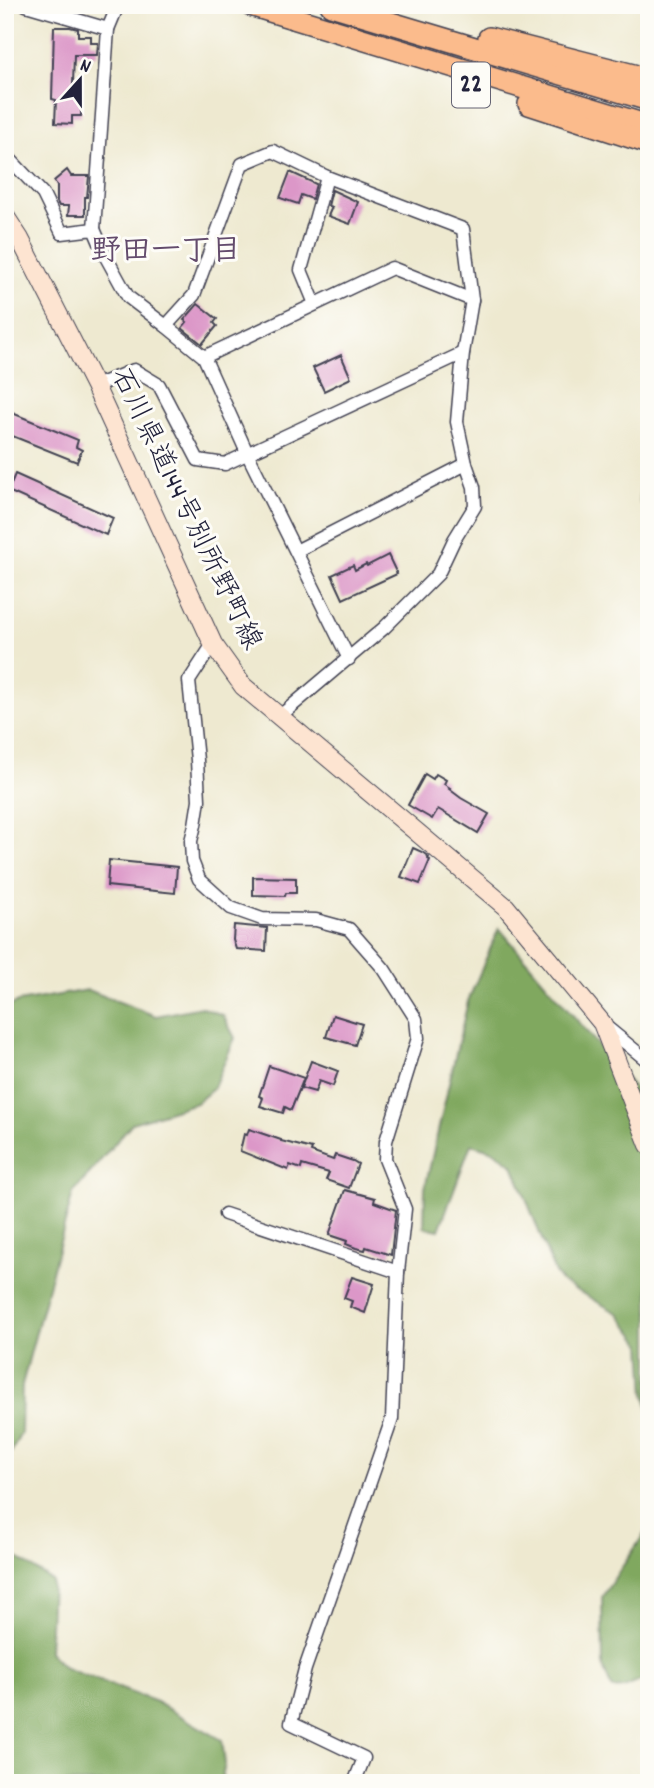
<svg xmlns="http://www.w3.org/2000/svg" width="654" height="1788" font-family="Dekko,'Klee One',sans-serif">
<rect width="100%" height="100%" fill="#fdfcf7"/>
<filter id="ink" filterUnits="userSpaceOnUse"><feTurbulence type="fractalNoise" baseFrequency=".0143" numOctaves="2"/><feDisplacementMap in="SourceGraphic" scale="14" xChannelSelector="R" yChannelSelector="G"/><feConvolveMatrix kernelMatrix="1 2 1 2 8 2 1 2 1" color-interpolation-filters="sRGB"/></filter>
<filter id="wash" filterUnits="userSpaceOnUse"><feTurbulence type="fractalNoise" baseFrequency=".00686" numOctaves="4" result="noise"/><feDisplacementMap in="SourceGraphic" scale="28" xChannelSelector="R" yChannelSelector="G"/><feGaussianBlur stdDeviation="1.57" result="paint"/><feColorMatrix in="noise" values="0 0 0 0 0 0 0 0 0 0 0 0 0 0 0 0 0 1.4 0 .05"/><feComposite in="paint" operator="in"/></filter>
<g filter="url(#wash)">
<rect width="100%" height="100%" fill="#eee9d0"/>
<!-- green -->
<polygon fill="#a0c26b" stroke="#617253" stroke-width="2" points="649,388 649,505 640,503 642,411"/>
<!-- forest -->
<g fill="#80a85f" stroke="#51654d" stroke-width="2">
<polygon points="499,928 649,1105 649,1411 645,1394 642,1344 619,1314 562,1282 555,1273 513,1165 494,1151 471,1144 439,1230 424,1227 425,1188 468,1001"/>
<polygon points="88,990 156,1016 201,1007 223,1015 235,1038 213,1089 196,1103 132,1123 73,1193 22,1385 21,1433 10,1455 5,1457 5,1008 18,1002"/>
<polygon points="649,1527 649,1677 624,1688 612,1689 603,1667 602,1597"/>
<polygon points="5,1551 15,1556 52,1581 49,1652 65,1668 156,1702 222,1740 225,1764 221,1783 5,1783"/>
</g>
<g id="blocks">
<!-- building -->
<g fill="#dc97c8">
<polygon points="54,27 70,27 78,29 78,36 91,36 91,43 98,43 97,55 74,55 73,84 82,84 81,116 72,116 72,124 55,123 56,100 52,99"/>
<polygon points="67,170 71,176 89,176 87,197 85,197 85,215 68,215 69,206 59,206 57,202 57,185 54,181"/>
<polygon points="290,172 316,184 312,199 301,195 298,204 280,198"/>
<polygon points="332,190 358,202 350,224 328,216 332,207 328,206"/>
<polygon points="198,304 217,319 214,323 217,326 202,344 182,328 187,322 184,320"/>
<polygon points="341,355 351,378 324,391 313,368"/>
<polygon points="5,410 78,440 76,447 82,450 77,462 5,433"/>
<polygon points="15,474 113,518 106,535 8,491"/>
<polygon points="388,555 397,574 343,599 332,575 353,565 355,570 366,564 367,566"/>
<polygon points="425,774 433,779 436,774 446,780 444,784 450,788 449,789 461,798 489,814 478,833 438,809 432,819 408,805"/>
<polygon points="413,848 422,852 429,857 428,859 430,860 420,884 401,877"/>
<polygon points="109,860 177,867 175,893 107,886"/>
<polygon points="253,877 296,878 296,893 286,893 285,896 253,895"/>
<polygon points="234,925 267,928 266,951 236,949 233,940"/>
<polygon points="333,1015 362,1024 355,1045 326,1037"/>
<polygon points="311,1061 338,1071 333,1086 319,1081 315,1092 301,1088"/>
<polygon points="269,1066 304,1078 291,1110 285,1107 283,1113 260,1106 263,1098 259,1096"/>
<polygon points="249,1129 281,1140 281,1141 312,1149 311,1152 333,1160 335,1155 353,1161 358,1164 349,1188 326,1180 329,1173 302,1165 301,1169 290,1165 288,1170 240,1151 244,1134 247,1135"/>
<polygon points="345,1190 375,1198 374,1202 396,1210 391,1255 366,1247 365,1250 356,1248 346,1244 347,1241 329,1235"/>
<polygon points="352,1277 374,1284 365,1313 350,1307 352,1301 344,1298"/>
</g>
</g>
</g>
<g filter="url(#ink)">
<use href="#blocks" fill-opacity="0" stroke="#414051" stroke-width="2"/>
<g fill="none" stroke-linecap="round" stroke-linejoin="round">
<!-- street casing -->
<g stroke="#414051" stroke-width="15">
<g id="street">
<polyline points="26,5 108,29 94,229"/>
<polyline points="108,29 118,5"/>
<polyline points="5,154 43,194 62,233 94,229 106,257 128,297 166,326 204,357 248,455 349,659"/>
<polyline points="315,304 301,270 327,177"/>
<polyline points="166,326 194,295 242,164 273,151 327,177 463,229 472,300 463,353 457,422 466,464 474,487 475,506 454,540 438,574 384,628 280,716"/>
<polyline points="204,357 392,268 472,300"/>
<polyline points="95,386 134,370 159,385 198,460 225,464 463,353"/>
<polyline points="296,551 466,464"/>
<polyline points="213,644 189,681 197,760 199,800 195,825 191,841 192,861 199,879 231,908 262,919 316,920 349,929 384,969 416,1019 418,1038 386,1141 385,1159 405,1209 398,1272 392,1419 305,1669 291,1723 364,1758 354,1783"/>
<polyline points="604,1025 649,1062"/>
<polyline points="225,1214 398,1272"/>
</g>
</g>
<!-- secondary casing -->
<g stroke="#414051" stroke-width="20">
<polyline id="secondary" points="5,216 20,239 95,386 213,644 243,686 506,907 602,1023 649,1145"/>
</g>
<!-- primary casing -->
<g stroke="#414051" stroke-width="24">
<g id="primary">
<polyline points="250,5 649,126"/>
<polyline points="331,5 649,100"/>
<polyline points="489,38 649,79"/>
<polyline points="529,104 649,143"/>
</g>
</g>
<!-- street -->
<use href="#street" stroke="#fff" stroke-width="12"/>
<!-- secondary -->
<use href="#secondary" stroke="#fde4d1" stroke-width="18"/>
<!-- primary -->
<use href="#primary" stroke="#fbbb8c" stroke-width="21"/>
</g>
</g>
<g text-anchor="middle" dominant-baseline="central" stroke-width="6" stroke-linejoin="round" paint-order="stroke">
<!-- shield labels -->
<rect fill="#fdfcf7" stroke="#646373" stroke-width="2" x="452" y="62.5" width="38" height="45" rx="5"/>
<g font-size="26" font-weight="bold" fill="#22223b">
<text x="471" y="85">22</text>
</g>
<!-- street labels -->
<g font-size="28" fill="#22223b" stroke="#fdfcf7">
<text transform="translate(184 510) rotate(64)">石川県道144号別所野町線</text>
</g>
<!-- neighbourhood labels -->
<g font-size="30" font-weight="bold" fill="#634b6c" stroke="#fdfcf7">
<text x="166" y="253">野田一丁目</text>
</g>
</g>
<!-- margin -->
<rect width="654" height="1788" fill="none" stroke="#fdfcf7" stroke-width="28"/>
<!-- north arrow -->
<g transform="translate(80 80) rotate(21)" stroke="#fdfcf7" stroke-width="5" paint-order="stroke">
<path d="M0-5L12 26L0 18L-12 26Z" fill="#22223b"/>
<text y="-10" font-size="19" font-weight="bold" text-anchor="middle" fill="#22223b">N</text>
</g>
</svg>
